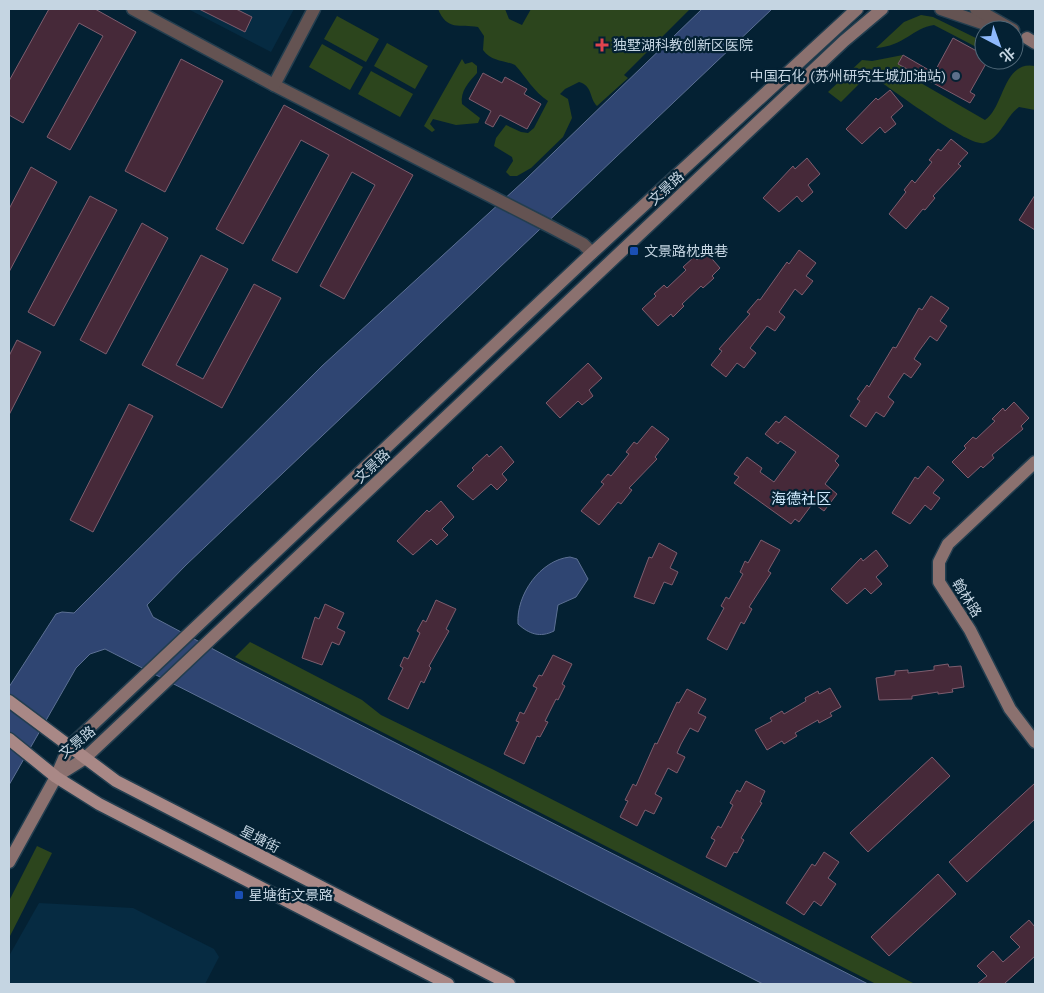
<svg xmlns="http://www.w3.org/2000/svg" width="1044" height="993" font-family="'Work Sans','Noto Sans SC',sans-serif">
<rect width="100%" height="100%" fill="#042133"/>
<!-- built -->
<g fill="#062b42">
<polygon points="188,9 294,9 271,52"/>
<polygon points="39,903 133,908 214,949 219,957 205,984 9,984 9,956"/>
</g>
<!-- green -->
<g fill="#2c451d">
<path d="M438,9H505L509,19L522,25L531,9H690L624,75L628,78L597,106C589,98 593,86 579,82L565,89L560,94L568,99L572,118L563,137L531,168L517,176H510L506,172L513,161L512,157L494,146L496,138L506,125L521,132L528,133L534,128L548,101C534,92 526,77 515,65C504,60 492,62 483,50L484,36L478,27C459,24 447,31 438,9Z"/>
<path d="M921,15L933,17L984,42V51L934,25C913,28 904,46 876,48L904,22Z"/>
<polygon points="337,16 379,39 366,62 324,39"/>
<polygon points="387,43 428,66 415,89 374,66"/>
<polygon points="322,44 363,67 350,90 309,67"/>
<path d="M903,55L898,64L909,70L907,75L985,120C1004,108 1003,60 1035,66V110L1019,107C1006,116 1001,138 984,143C969,147 894,91 878,80L868,78L864,79L841,102L828,92L862,60L872,61Z"/>
<path d="M462,59L465,64L472,62L477,66V73C469,82 460,91 462,104L480,118L478,123L456,125L433,119L430,124L435,130L432,132L424,126Z"/>
<polygon points="371,71 413,94 400,117 358,94"/>
<polygon points="250,642 362,700 381,715 494,770 915,984 876,984 235,657"/>
<polygon points="37,846 52,853 9,938 9,901"/>
</g>
<!-- water -->
<g fill="#2f4572" stroke="#5c7094">
<polygon points="702,9 772,9 186,565 147,605 153,617 241,664 868,984 763,984 105,649 90,654 76,668 9,785 9,687 56,614 62,612 74,613 322,366 525,180"/>
<path d="M570,557L577,559L588,579L576,597L558,605L554,631C540,638 529,634 518,624C516,595 540,560 570,557Z"/>
</g>
<!-- building -->
<g fill="#462939" stroke="#7d5d6e">
<polygon points="49,9 95,9 136,32 70,150 47,137 103,36 79,23 23,123 9,115 9,81"/>
<polygon points="199,9 236,9 252,17 245,32"/>
<polygon points="953,38 984,55 984,60 988,60 970,92 975,95 970,103 898,64 903,55 934,73"/>
<polygon points="181,59 223,81 165,192 125,171"/>
<polygon points="483,73 502,83 505,77 527,89 524,94 541,104 527,129 500,115 493,127 485,123 491,111 469,99"/>
<polygon points="890,90 903,106 891,117 896,124 885,133 880,127 862,144 846,129 876,98 878,100"/>
<polygon points="284,105 413,175 344,299 320,286 375,185 352,172 297,273 272,260 329,155 301,140 243,244 216,229"/>
<polygon points="951,139 968,153 958,164 961,166 933,196 935,198 925,210 923,209 906,229 889,214 906,192 904,190 912,180 915,183 932,162 929,160 938,149 941,151"/>
<polygon points="807,158 820,174 808,185 813,192 802,202 797,196 779,212 763,198 793,166 795,169"/>
<polygon points="31,167 57,182 9,272 9,209"/>
<polygon points="1035,195 1035,230 1019,220"/>
<polygon points="90,196 117,210 54,326 28,312"/>
<polygon points="142,223 168,238 106,354 80,340"/>
<polygon points="799,250 816,263 806,276 813,281 802,295 795,289 779,312 785,317 775,331 767,326 750,348 756,353 744,368 737,363 726,377 711,365 722,351 719,349 750,314 747,312 758,299 760,300 787,262 789,264"/>
<polygon points="706,252 720,268 712,276 714,278 703,288 701,286 682,304 684,306 673,317 671,314 658,326 642,309 656,296 654,294 664,285 667,288 686,270 683,267 694,257 697,260"/>
<polygon points="201,255 228,269 176,365 203,379 254,284 281,298 222,408 142,365"/>
<polygon points="931,296 949,308 940,321 947,326 937,341 930,336 919,351 914,359 921,364 911,378 904,373 888,397 894,402 884,417 876,412 866,427 850,416 860,401 857,399 867,385 869,387 893,347 896,348 919,308 922,310"/>
<polygon points="17,340 41,352 9,415 9,356"/>
<polygon points="588,363 602,378 589,390 593,396 582,405 578,401 560,418 546,403"/>
<polygon points="1014,402 1029,418 1021,426 1023,429 992,455 994,458 983,468 981,466 968,478 952,462 966,448 964,446 973,437 976,439 995,421 992,419 1003,408 1005,411"/>
<polygon points="129,404 153,416 93,532 70,520"/>
<polygon points="785,416 839,456 835,461 839,465 825,484 837,494 824,511 813,503 799,522 795,519 791,524 734,483 739,477 734,474 747,457 762,468 760,472 774,482 796,452 780,441 778,444 765,434 776,421 779,423"/>
<polygon points="652,426 669,439 655,457 657,459 629,488 632,490 621,504 618,502 599,525 581,511 604,484 601,482 608,474 611,476 629,454 626,452 634,442 637,444"/>
<polygon points="501,446 514,462 502,474 507,480 497,490 491,484 473,500 457,486 474,470 472,468 487,454 489,457"/>
<polygon points="928,466 944,480 933,493 940,498 931,510 925,505 910,524 892,513 915,477 918,479"/>
<polygon points="441,501 454,517 442,529 448,535 437,545 431,539 413,555 397,541 427,510 429,512"/>
<polygon points="761,540 780,550 768,571 771,573 749,607 752,609 744,624 741,622 727,650 707,639 724,608 721,606 726,597 729,599 743,574 740,572 745,561 748,563"/>
<polygon points="659,543 677,553 670,568 678,572 672,585 664,582 654,604 634,597 649,557 652,558"/>
<polygon points="876,550 888,566 876,577 882,584 871,594 865,588 847,604 831,589 861,558 863,561"/>
<polygon points="436,600 456,609 446,629 449,631 429,666 431,668 424,683 421,681 408,709 388,699 403,668 400,666 404,657 408,659 420,633 417,631 423,620 426,622"/>
<polygon points="325,604 344,613 337,628 345,632 339,645 332,642 322,665 302,658 315,617 319,619"/>
<polygon points="553,655 572,664 562,684 565,686 558,700 556,699 545,721 548,722 540,737 537,736 524,764 504,754 519,722 516,721 520,712 524,714 537,688 533,686 539,675 542,676"/>
<polygon points="948,664 949,667 961,666 964,687 952,689 953,692 938,694 938,692 912,696 912,699 879,700 876,678 895,675 895,671 908,670 908,673 934,670 934,666"/>
<polygon points="830,688 841,707 830,713 832,716 819,723 818,720 795,733 797,736 784,744 782,741 767,750 755,730 772,721 770,718 782,711 784,714 806,701 805,698 818,691 819,694"/>
<polygon points="687,689 706,699 698,713 706,717 698,732 690,728 681,744 677,753 685,757 677,773 668,768 655,794 662,798 654,814 645,810 637,826 620,817 628,801 625,800 633,784 636,786 655,743 657,744 677,702 679,703"/>
<polygon points="932,757 950,776 868,852 850,833"/>
<polygon points="746,781 765,791 760,802 762,803 741,838 744,840 737,853 734,852 726,867 706,857 715,840 711,838 718,826 721,828 733,805 730,803 737,790 740,792"/>
<polygon points="1035,783 1035,819 967,882 949,862"/>
<polygon points="824,852 839,862 828,878 836,884 821,906 814,901 804,915 786,903 812,864 815,866"/>
<polygon points="938,874 956,894 889,956 871,937"/>
<polygon points="1029,920 1035,927 1035,956 1004,984 977,984 987,976 977,966 993,951 1003,962 1020,947 1010,937"/>
</g>
<g fill="none" stroke-linecap="round" stroke-linejoin="round">
<!-- minor casing -->
<g stroke="#233e4f" stroke-width="15">
<g id="minor">
<polyline points="133,9 274,85 553,228 583,244 592,253"/>
<polyline points="274,85 314,9"/>
</g>
</g>
<!-- tertiary casing -->
<g stroke="#233e4f" stroke-width="15">
<g id="tertiary">
<polyline points="941,9 1003,30"/>
<polyline points="976,9 1013,30"/>
</g>
</g>
<!-- secondary casing -->
<g stroke="#233e4f" stroke-width="15">
<g id="secondary">
<polyline points="1027,38 1035,43"/>
<polyline points="1035,462 948,544 939,562 939,582 970,630 1010,709 1035,742"/>
<polyline points="57,776 84,759 844,41 882,9"/>
<polyline points="9,862 56,777 69,747 592,253 857,9"/>
</g>
</g>
<!-- primary casing -->
<g stroke="#233e4f" stroke-width="15">
<g id="primary">
<polyline points="9,701 116,781 509,984"/>
<polyline points="9,739 56,777 99,804 448,984"/>
</g>
</g>
<!-- minor -->
<use href="#minor" stroke="#645352" stroke-width="12"/>
<!-- tertiary -->
<use href="#tertiary" stroke="#645352" stroke-width="12"/>
<!-- secondary -->
<use href="#secondary" stroke="#8b716f" stroke-width="12"/>
<!-- primary -->
<use href="#primary" stroke="#a98886" stroke-width="12"/>
</g>
<!-- markers -->
<path fill="#e0444e" stroke="#042133" stroke-width="2" d="M599.5 37.5h5v5h5v5h-5v5h-5v-5h-5v-5h5z"/>
<circle fill="#5c6f8a" stroke="#042133" stroke-width="2" cx="956" cy="76" r="5"/>
<g fill="#1a4fb4" stroke="#042133" stroke-width="2">
<rect x="629" y="246" width="10" height="10" rx="2.5"/>
<rect x="234" y="890" width="10" height="10" rx="2.5"/>
</g>
<g text-anchor="middle" dominant-baseline="central" stroke-width="4.5" stroke-linejoin="round" paint-order="stroke">
<!-- poi labels -->
<g font-size="14" fill="#c5d5e2" stroke="#042133" text-anchor="start">
<text x="613" y="45">独墅湖科教创新区医院</text>
<text x="946" y="76" text-anchor="end">中国石化 (苏州研究生城加油站)</text>
<text x="644" y="251">文景路枕典巷</text>
<text x="249" y="895">星塘街文景路</text>
</g>
<!-- street labels -->
<g font-size="14" fill="#c5d5e2" stroke="#042133">
<text transform="translate(666 188) rotate(-43)">文景路</text>
<text transform="translate(372 466) rotate(-43)">文景路</text>
<text transform="translate(967 598) rotate(58)">翰林路</text>
<text transform="translate(77 742) rotate(-39)">文景路</text>
<text transform="translate(260 839) rotate(27)">星塘街</text>
</g>
<!-- neighbourhood labels -->
<g font-size="15" fill="#cee8fc" stroke="#042133">
<text x="801" y="499">海德社区</text>
</g>
</g>
<!-- border -->
<rect width="1044" height="993" fill="none" stroke="#c5d5e2" stroke-width="20"/>
<!-- north arrow -->
<g transform="translate(999 45) rotate(139)"><circle r="24" fill="#042133" stroke="#516979"/>
<path d="M0-4L9 19L0 12L-9 19Z" fill="#8eb9fc"/>
<text y="-8" font-size="14" font-weight="bold" text-anchor="middle" fill="#c5d5e2">北</text>
</g>
</svg>
